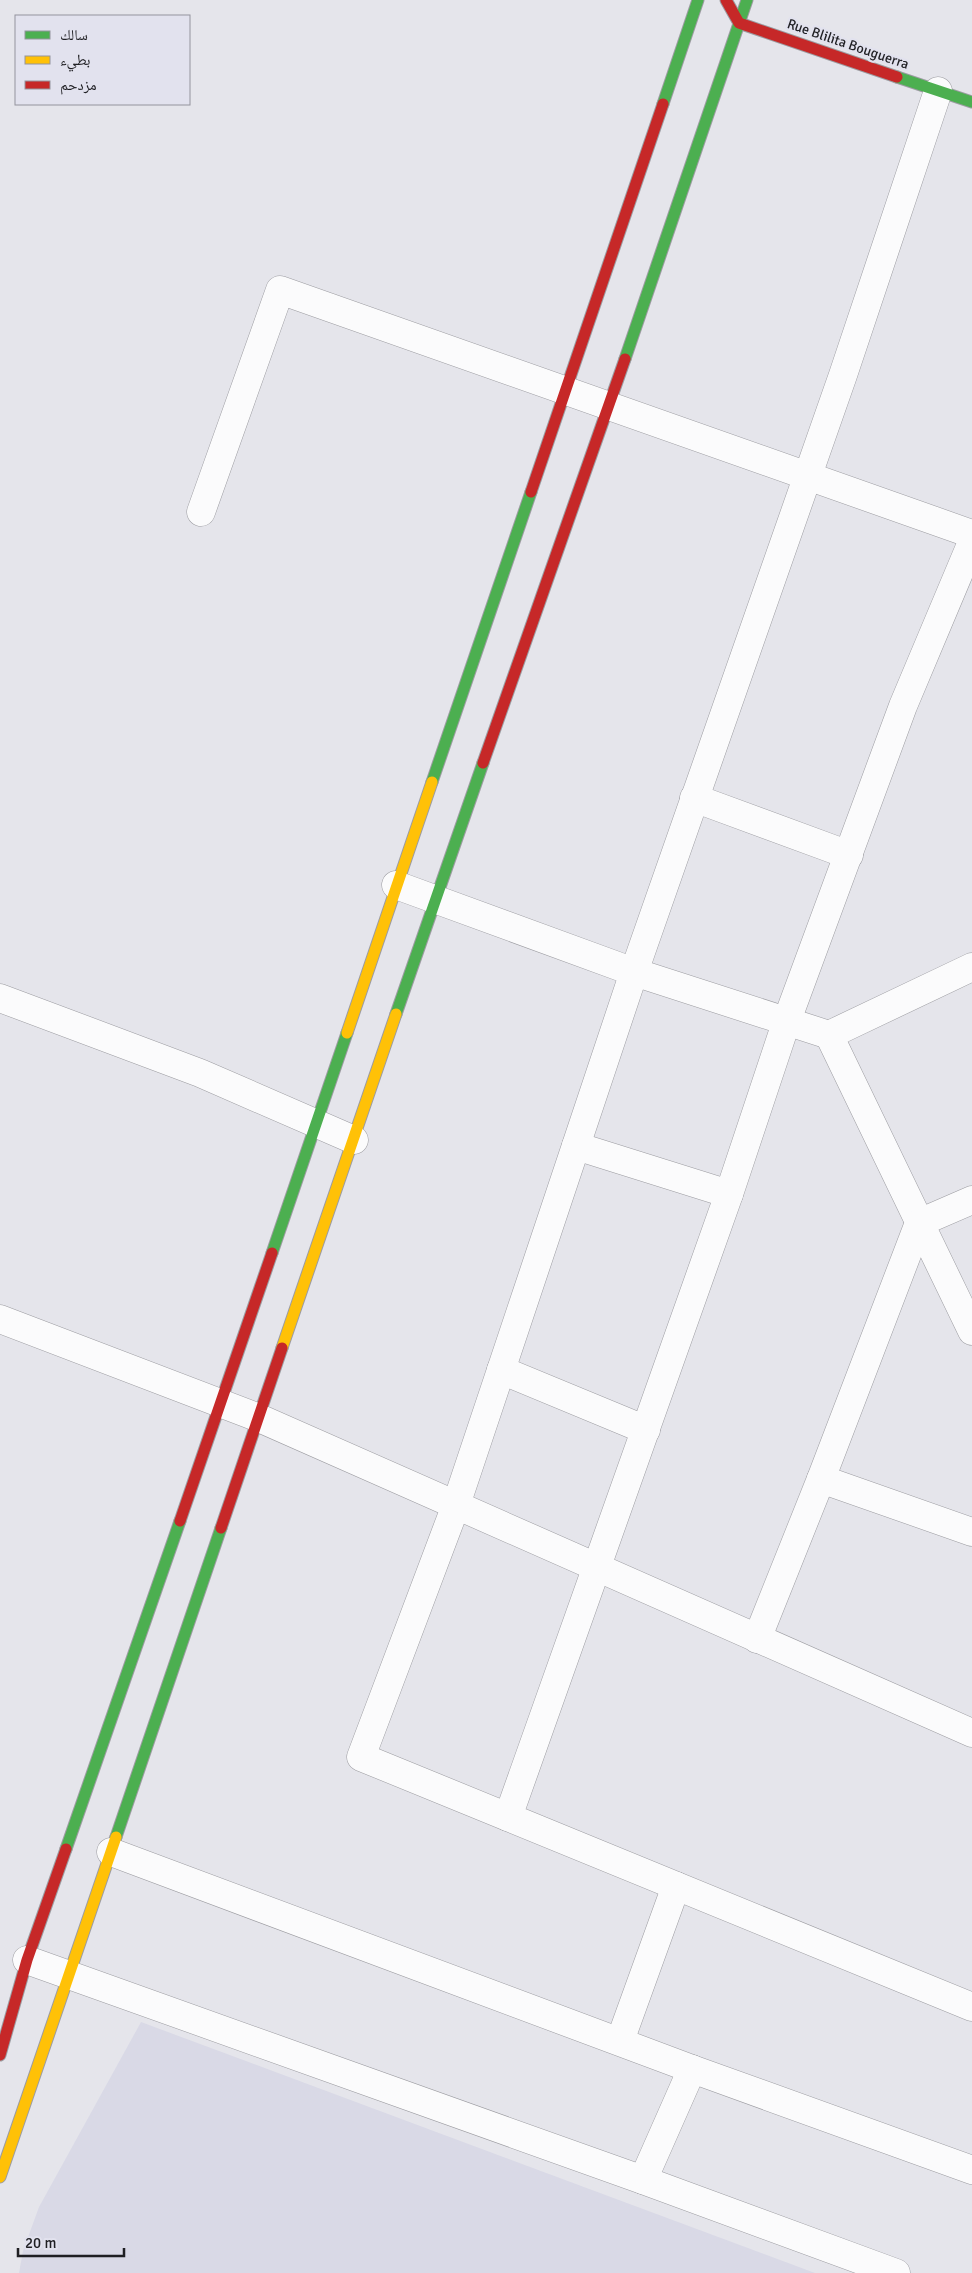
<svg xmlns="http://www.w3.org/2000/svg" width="972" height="2273" font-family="Signika,'Noto Naskh Arabic',sans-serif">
<rect width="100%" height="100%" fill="#e5e5eb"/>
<!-- built -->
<polygon fill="#d9d9e6" points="141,2022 815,2273 19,2273 23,2251 39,2207"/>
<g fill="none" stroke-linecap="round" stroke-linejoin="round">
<!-- street casing -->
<g stroke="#9c9ca1" stroke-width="29">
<g id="street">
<polyline points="201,512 280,290 972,534"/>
<polyline points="972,542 903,706 786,1023 729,1194 508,1817 972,2007"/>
<polyline points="694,798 849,855"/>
<polyline points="396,885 634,972 829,1035"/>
<polyline points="972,967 829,1035 972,1331"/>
<polyline points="0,998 200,1073 354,1140"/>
<polyline points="576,1146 729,1194"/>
<polyline points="972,1200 919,1223 821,1479 972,1532"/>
<polyline points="0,1319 259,1418 972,1733"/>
<polyline points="501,1370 646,1430"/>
<polyline points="757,1639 821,1479"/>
<polyline points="508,1817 361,1757 456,1505 634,972 843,375 938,91"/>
<polyline points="111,1852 692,2069 972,2170"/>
<polyline points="27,1960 643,2180 896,2273"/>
<polyline points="620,2041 676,1886"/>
<polyline points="643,2180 692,2069"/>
</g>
</g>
<!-- fast casing -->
<g stroke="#9c9ca1" stroke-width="13">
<g id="fast">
<polyline points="897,77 972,102"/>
<polyline points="663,104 698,0"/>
<polyline points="625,359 747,0"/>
<polyline points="432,782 531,492"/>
<polyline points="396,1014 483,763"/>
<polyline points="272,1253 347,1033"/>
<polyline points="116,1837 221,1528"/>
<polyline points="66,1849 180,1521"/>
</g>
</g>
<!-- slow casing -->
<g stroke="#9c9ca1" stroke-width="13">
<g id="slow">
<polyline points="347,1033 432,782"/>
<polyline points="282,1348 396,1014"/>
<polyline points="0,2177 116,1837"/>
</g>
</g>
<!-- jam casing -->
<g stroke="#9c9ca1" stroke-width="13">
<g id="jam">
<polyline points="726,0 739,23 897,77"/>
<polyline points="531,492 663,104"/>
<polyline points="483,763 625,359"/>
<polyline points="180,1521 272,1253"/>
<polyline points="221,1528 282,1348"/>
<polyline points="0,2055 27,1960 66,1849"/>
</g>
</g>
<!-- street -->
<use href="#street" stroke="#fbfbfc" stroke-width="28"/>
<!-- fast -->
<use href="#fast" stroke="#4caf50" stroke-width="11"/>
<!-- slow -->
<use href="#slow" stroke="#ffc107" stroke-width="11"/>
<!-- jam -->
<use href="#jam" stroke="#c62828" stroke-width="11"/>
</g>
<g text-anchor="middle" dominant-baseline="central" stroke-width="4.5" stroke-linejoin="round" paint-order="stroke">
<!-- street labels -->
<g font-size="14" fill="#1f1f23" stroke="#e2e2ee">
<text transform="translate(848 44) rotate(19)">Rue Blilita Bouguerra</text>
</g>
</g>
<!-- legend -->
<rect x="15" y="15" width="175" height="90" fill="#e2e2ee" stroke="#94949d"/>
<rect x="25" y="31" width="25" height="8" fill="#4caf50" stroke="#94949d"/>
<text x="60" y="40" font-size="15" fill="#1f1f23">سالك</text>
<rect x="25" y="56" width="25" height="8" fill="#ffc107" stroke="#94949d"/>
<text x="60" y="65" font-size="15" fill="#1f1f23">بطيء</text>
<rect x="25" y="81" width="25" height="8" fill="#c62828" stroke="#94949d"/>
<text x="60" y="90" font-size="15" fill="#1f1f23">مزدحم</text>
<!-- scale -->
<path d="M18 2248v8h106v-8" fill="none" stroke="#1f1f23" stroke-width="2.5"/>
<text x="25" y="2248" font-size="15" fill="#1f1f23" stroke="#e2e2ee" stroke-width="4" paint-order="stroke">20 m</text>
</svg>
